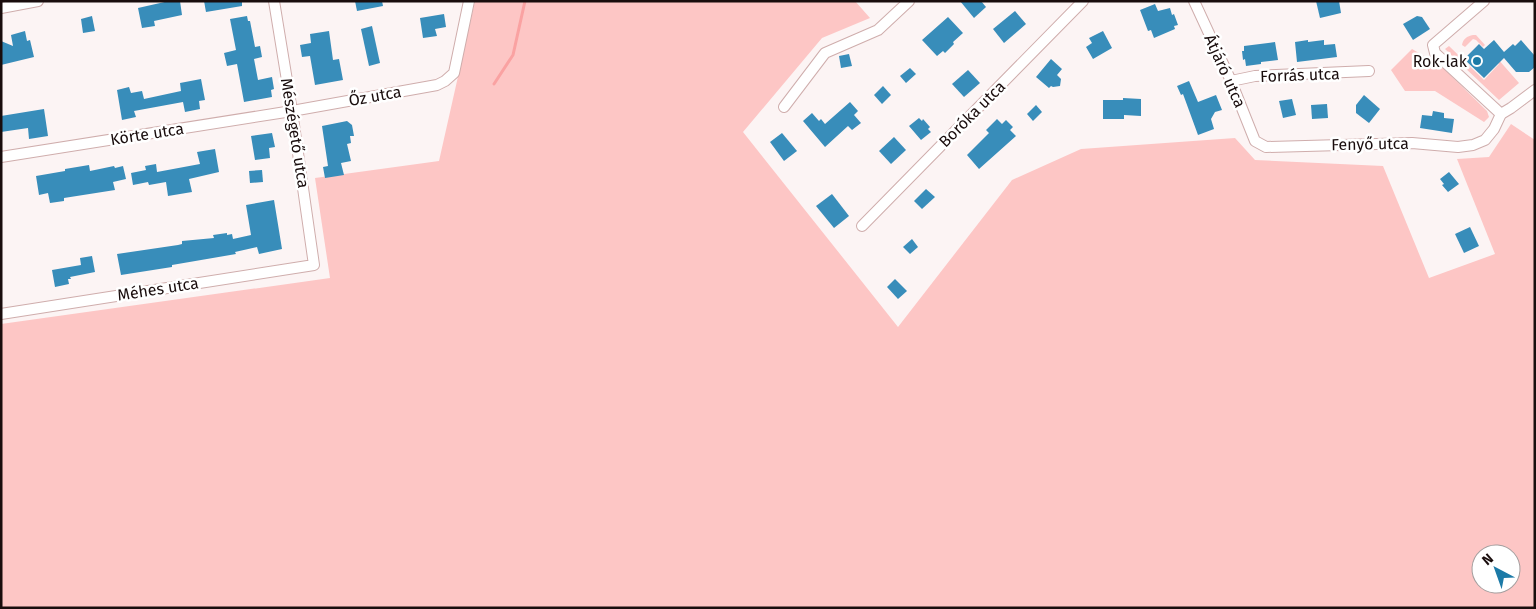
<svg xmlns="http://www.w3.org/2000/svg" width="1536" height="609" font-family="'Fira Sans',sans-serif">
<rect width="100%" height="100%" fill="#fcf4f4"/>
<!-- green -->
<g fill="#fdc6c5" fill-rule="evenodd">
<path d="M475,1H855L870,18L822,38L743,132L898,327L1012,180L1081,149L1235,138L1255,160L1383,166L1429,278L1495,254L1457,159L1489,157L1511,124L1535,140V608H1V324L330,278L315,178L439,161ZM1481,554H1511V584H1481Z"/>
<path d="M1473,35H1476L1485,45L1483,47L1476,40L1473,39L1465,47L1462,45C1463,39 1467,36 1473,35Z"/>
<polygon points="1449,46 1484,80 1499,64 1488,52 1490,50 1519,83 1499,100 1445,49"/>
<polygon points="1412,49 1441,66 1487,111 1489,117 1484,122 1435,91 1405,91 1391,70"/>
</g>
<g fill="none" stroke-linecap="round" stroke-linejoin="round">
<!-- stream -->
<polyline stroke="#faa2a2" stroke-width="3" points="494,84 513,55 525,1"/>
</g>
<!-- building -->
<g fill="#388dba">
<polygon points="169,1 180,1 182,15 154,21 155,26 142,28 138,8"/>
<polygon points="204,1 242,1 242,6 206,12"/>
<polygon points="355,1 382,1 383,6 357,11"/>
<polygon points="960,1 981,1 986,7 974,18"/>
<polygon points="1316,1 1339,1 1341,13 1320,18"/>
<polygon points="1155,4 1158,11 1170,8 1172,15 1174,14 1178,25 1174,26 1175,29 1154,38 1151,30 1148,31 1140,10"/>
<polygon points="1015,11 1026,24 1004,43 993,29"/>
<polygon points="444,14 446,27 435,29 437,36 423,38 420,18"/>
<polygon points="92,16 95,31 83,33 81,19"/>
<polygon points="247,16 248,21 250,21 255,47 260,46 262,57 254,59 258,80 272,77 274,89 271,90 272,97 244,102 237,64 227,66 224,53 236,50 230,19"/>
<polygon points="1417,16 1422,17 1430,29 1413,40 1403,24"/>
<polygon points="948,17 963,33 953,42 954,44 945,53 943,51 937,56 922,40"/>
<polygon points="372,26 380,63 369,66 361,29"/>
<polygon points="25,31 27,41 30,40 34,57 1,65 1,41 13,46 11,35"/>
<polygon points="329,31 333,60 339,59 343,80 315,85 310,56 302,57 300,45 311,43 310,34"/>
<polygon points="1103,31 1112,48 1093,59 1086,47 1092,43 1089,38"/>
<polygon points="1308,40 1308,42 1324,40 1324,45 1335,44 1337,57 1297,62 1295,42"/>
<polygon points="1494,40 1504,52 1513,44 1515,46 1521,40 1535,56 1535,67 1529,72 1516,72 1504,58 1484,78 1464,59 1479,44 1484,49"/>
<polygon points="1275,42 1278,60 1261,62 1261,64 1246,66 1245,59 1243,60 1242,51 1244,51 1244,46"/>
<polygon points="849,54 852,66 841,68 839,56"/>
<polygon points="1051,59 1062,69 1057,75 1061,79 1060,86 1053,87 1051,86 1049,88 1036,77"/>
<polygon points="910,68 916,74 906,83 900,76"/>
<polygon points="968,70 980,83 964,97 952,84"/>
<polygon points="201,79 205,100 199,101 200,109 185,112 183,102 134,111 136,117 122,120 117,90 129,87 131,93 142,91 144,99 181,91 180,83"/>
<polygon points="1189,81 1198,102 1216,95 1222,110 1215,112 1211,119 1214,129 1198,135 1183,94 1181,95 1177,86"/>
<polygon points="883,86 891,95 882,104 874,95"/>
<polygon points="1364,95 1380,109 1369,123 1356,113 1356,105"/>
<polygon points="1123,98 1141,99 1141,116 1124,115 1124,119 1103,119 1103,100 1123,100"/>
<polygon points="1292,99 1296,115 1283,118 1279,101"/>
<polygon points="850,102 858,111 854,115 861,123 852,130 848,126 825,147 803,121 812,113 819,121 821,119 825,124"/>
<polygon points="1327,104 1328,118 1312,119 1311,105"/>
<polygon points="1036,105 1042,112 1033,121 1027,114"/>
<polygon points="44,109 48,136 29,139 28,128 1,132 1,116"/>
<polygon points="1433,111 1444,113 1444,118 1454,119 1452,133 1420,128 1422,115 1432,116"/>
<polygon points="919,118 922,121 923,119 930,127 928,129 931,132 921,140 909,126"/>
<polygon points="997,119 1002,124 1006,120 1013,127 1010,130 1016,136 979,169 967,155 989,133 986,130"/>
<polygon points="347,121 352,125 354,136 350,136 351,143 347,144 351,161 341,163 344,175 325,178 323,167 328,166 322,126"/>
<polygon points="272,133 275,147 269,148 270,158 255,160 251,136"/>
<polygon points="782,133 797,151 784,161 770,142"/>
<polygon points="894,137 906,150 891,164 879,151"/>
<polygon points="215,149 219,172 189,179 192,192 168,196 166,182 149,185 148,182 133,185 131,173 146,170 145,166 156,164 157,172 200,164 197,152"/>
<polygon points="89,165 90,171 114,166 115,168 123,166 126,179 113,182 115,190 64,198 64,201 50,203 48,193 39,195 36,176 65,171 65,169"/>
<polygon points="262,170 263,182 250,183 249,171"/>
<polygon points="1449,172 1459,184 1448,192 1442,185 1444,184 1440,179"/>
<polygon points="926,189 935,197 922,209 914,201"/>
<polygon points="832,194 849,216 834,228 816,206"/>
<polygon points="274,200 282,249 259,254 257,247 235,252 236,254 172,265 172,267 121,275 117,254 178,245 182,244 182,241 214,238 213,235 227,233 227,235 232,234 233,239 251,235 246,205"/>
<polygon points="1470,227 1479,246 1464,253 1455,234"/>
<polygon points="912,239 918,247 910,254 903,247"/>
<polygon points="92,256 95,272 70,277 71,279 68,279 69,284 55,287 52,270 81,265 80,258"/>
<polygon points="895,279 907,291 898,299 887,287"/>
</g>
<g fill="none" stroke-linecap="round" stroke-linejoin="round">
<!-- street casing -->
<g stroke="#cfadac" stroke-width="12">
<g id="street">
<polyline points="1194,1 1231,81 1255,141 1266,147 1412,143 1458,147 1473,145 1485,140 1494,129 1501,114 1511,108 1535,90"/>
<polyline points="1484,1 1433,45 1435,53 1501,114"/>
<polyline points="1,8 38,1"/>
<polyline points="1231,81 1255,76 1369,71"/>
<polyline points="784,107 825,53 878,30 909,1"/>
<polyline points="1,157 292,111 437,85 445,81 454,73 469,1"/>
<polyline points="862,226 1083,1"/>
<polyline points="1,314 314,265 292,111 274,1"/>
</g>
</g>
<!-- street -->
<use href="#street" stroke="#fff" stroke-width="10"/>
</g>
<!-- markers -->
<circle fill="#1c7aa7" stroke="#fff" stroke-width="2" cx="1477" cy="61" r="5"/>
<g text-anchor="middle" dominant-baseline="central" stroke-width="5" stroke-linejoin="round" paint-order="stroke">
<!-- poi labels -->
<g font-size="16" fill="#190d0d" stroke="#fff" text-anchor="end">
<text x="1467" y="61">Rok-lak</text>
</g>
<!-- street labels -->
<g font-size="16" fill="#190d0d" stroke="#fff">
<text transform="translate(1225 71) rotate(66)">Átjáró utca</text>
<text transform="translate(1300 75) rotate(-2)">Forrás utca</text>
<text transform="translate(375 96) rotate(-10)">Őz utca</text>
<text transform="translate(972 114) rotate(-45)">Boróka utca</text>
<text transform="translate(295 133) rotate(81)">Mészégető utca</text>
<text transform="translate(147 134) rotate(-9)">Körte utca</text>
<text transform="translate(1370 144) rotate(-1)">Fenyő utca</text>
<text transform="translate(158 289) rotate(-9)">Méhes utca</text>
</g>
</g>
<!-- border -->
<rect width="1536" height="609" fill="none" stroke="#190d0d" stroke-width="5"/>
<!-- north arrow -->
<g transform="translate(1496 569) rotate(319)"><circle r="24" fill="#ffffff" stroke="#a39e9e"/>
<path d="M0-4L9 19L0 12L-9 19Z" fill="#1c7aa7"/>
<text y="-8" font-size="14" font-weight="bold" text-anchor="middle" fill="#190d0d">N</text>
</g>
</svg>
